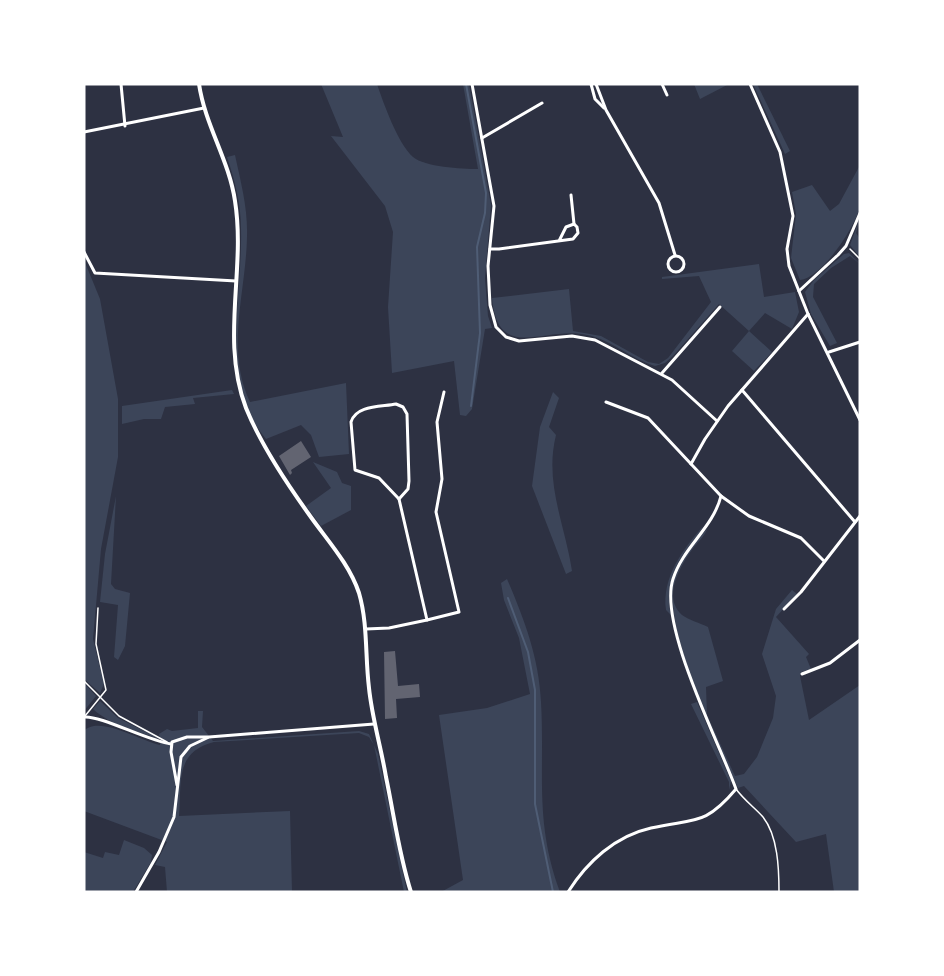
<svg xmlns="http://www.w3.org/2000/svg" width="944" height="976" font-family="Figtree,sans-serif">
<rect width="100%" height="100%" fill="#2d3142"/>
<!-- green -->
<g fill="#3c4559">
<path d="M321,84H377C383,102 398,144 413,157C425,167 461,169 478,169L463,84H469L491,205L485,278L488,316L492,328L485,329L472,409L466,416L460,415L454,361L392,373L388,307L393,232L385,206L331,136L343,137Z"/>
<polygon points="694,84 729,84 700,99"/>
<polygon points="753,84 757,84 790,151 785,154"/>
<path d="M235,155C241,183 248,209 247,237C246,292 225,350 250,402L346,383L349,454L319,457L311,435L301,425L266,439C218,381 243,296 241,229C241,204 235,181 227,157Z"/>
<path d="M860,165C860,177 863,194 860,207C855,227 822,278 800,280L791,258L796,214L792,192L812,185L830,211L839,204Z"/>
<polygon points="860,218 856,233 860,239 860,257 850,245"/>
<polygon points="849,253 860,264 850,256 831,268 814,284 813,297 837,343 830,346 811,314 805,292 814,280 844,254"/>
<polygon points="84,260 100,299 118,399 118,457 101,549 93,639 104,684 100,693 84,679"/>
<path d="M759,264L764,297L795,292L799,312L792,329L765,313L749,331L772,352L754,371L732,351L749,331L719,304L673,356L665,363L655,366C631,359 612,340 587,335C545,325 498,364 492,298L569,289L573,331L601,336L648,362L659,364L668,358L711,302L699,276L662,279V277Z"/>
<polygon points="232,390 234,394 193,398 195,404 165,407 161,419 144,419 122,424 122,406"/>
<path d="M553,392L559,398L549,427L556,435C544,483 565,524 572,571L566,574L532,486L540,427Z"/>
<polygon points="313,462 337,472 342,483 351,486 351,510 321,526 306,506 331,488"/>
<polygon points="116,496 111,584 115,589 130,593 125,646 118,660 114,657 118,605 100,602 105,554"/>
<path d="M703,526C701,532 694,539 690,545C673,567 665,588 671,615L666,610C662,577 682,551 703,526Z"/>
<path d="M707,529C706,534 699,541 694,547C682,563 661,597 682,615C689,620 700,623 708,627L723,681L706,687L707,715L735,776L744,774L757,757L773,718L776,696L762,654L776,609L792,590L797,594L776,617L809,654L806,657L811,669L801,672L800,676L809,720L860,685V892H834L826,834L796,842L744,786L738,788C717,742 665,632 673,583C677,563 693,544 707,529Z"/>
<path d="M507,579C524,619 539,657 541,702C545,772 534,822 560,892H441L463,880L439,715L487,708L530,694L519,638L504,600L501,583Z"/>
<polygon points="84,683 96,696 84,711"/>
<path d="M100,701L118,718L160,739L159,734L167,729L172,731L198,728V711H203L202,727L213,741L359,731L369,734L378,754L407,892H404L374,745L369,737L359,733L214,742C174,752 182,783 179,816L290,811L292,892H167L165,867L155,865L167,842L84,811V731C99,715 140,741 160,745V739C138,732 110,725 93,709Z"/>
<polygon points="697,702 731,781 729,790 729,782 691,704"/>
<polygon points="124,840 144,848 152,855 151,862 133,892 84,892 84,852 103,858 105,852 119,855"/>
</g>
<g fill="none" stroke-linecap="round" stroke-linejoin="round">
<!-- stream -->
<g stroke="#4f5d75" stroke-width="2">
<polyline points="466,84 486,193 485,213 477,247 480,333 471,406"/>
<polyline points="508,598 528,652 535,690 535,804 553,892"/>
</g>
</g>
<!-- building -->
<g fill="#626471">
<polygon points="301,441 311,457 291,470 292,473 290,475 279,456"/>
<polygon points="395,651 398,686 419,684 420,697 396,699 397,718 385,719 384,652"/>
</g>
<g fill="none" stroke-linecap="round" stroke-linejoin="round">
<!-- path -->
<polyline stroke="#fff" stroke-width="1.5" points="850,249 860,259"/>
<!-- service -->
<g stroke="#fff" stroke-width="1.5">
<polyline points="84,681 119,716 167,742"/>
<polyline points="85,716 106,690 96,644 98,608"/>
<path d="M736,789C744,800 755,808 763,817C778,836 779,869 779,892"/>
</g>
<!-- minor -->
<g stroke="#fff" stroke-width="3">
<polyline points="121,84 125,126"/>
<polyline points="472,84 494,206 488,266 490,305 496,327 506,337 519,341 572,336 595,340 672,380 717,421"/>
<polyline points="591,84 595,99 604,108"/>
<polyline points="596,84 606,110 659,203 675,255"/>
<polyline points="662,84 667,95"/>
<polyline points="750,84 780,152 793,216 787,249 789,266 808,314 860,420"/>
<polyline points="84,132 204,108"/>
<polyline points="482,138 542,103"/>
<polyline points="571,195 574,224"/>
<polyline points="490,249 499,249 573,239 578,233 577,227 574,224 566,227 559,241"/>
<polyline points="84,252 95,273 236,281"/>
<circle cx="676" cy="264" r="8"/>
<polyline points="799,291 838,255 846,246 860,213"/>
<polyline points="829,352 860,342"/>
<polyline points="662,373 720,307"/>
<polyline points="742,390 855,522"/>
<polyline points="606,402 648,418 721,496 749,516 801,538 824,561"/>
<path d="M396,404L403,407L407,414L409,481L408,489L399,499L379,478L355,470L351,422C356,405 381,407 396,404Z"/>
<polyline points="691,464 705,439 728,406 808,314"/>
<polyline points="784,609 801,592 860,516"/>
<polyline points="427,620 459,612 436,512 442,479 437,422 444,392"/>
<polyline points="366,629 389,628 427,620 399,499"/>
<polyline points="802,674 830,663 860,640"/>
<path d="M84,717C100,715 148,741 171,744"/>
<polyline points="177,785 171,752 172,742 187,737 208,737"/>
<polyline points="136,892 159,852 174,817 181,757 190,746 209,737 374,724"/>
<path d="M568,892C587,862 615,836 651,828C694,818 704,827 736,789C719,742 658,625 673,579C683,547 713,528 721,496"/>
</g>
<!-- tertiary -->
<path stroke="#fff" stroke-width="4" d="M199,84C205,125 229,160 235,201C246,270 220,340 246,408C261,445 285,481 308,513C326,539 349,563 359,593C368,624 365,656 369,688C372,718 381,747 386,777C394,815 399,855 411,892"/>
</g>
<!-- border -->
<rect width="944" height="976" fill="none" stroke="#ffffff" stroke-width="171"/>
</svg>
